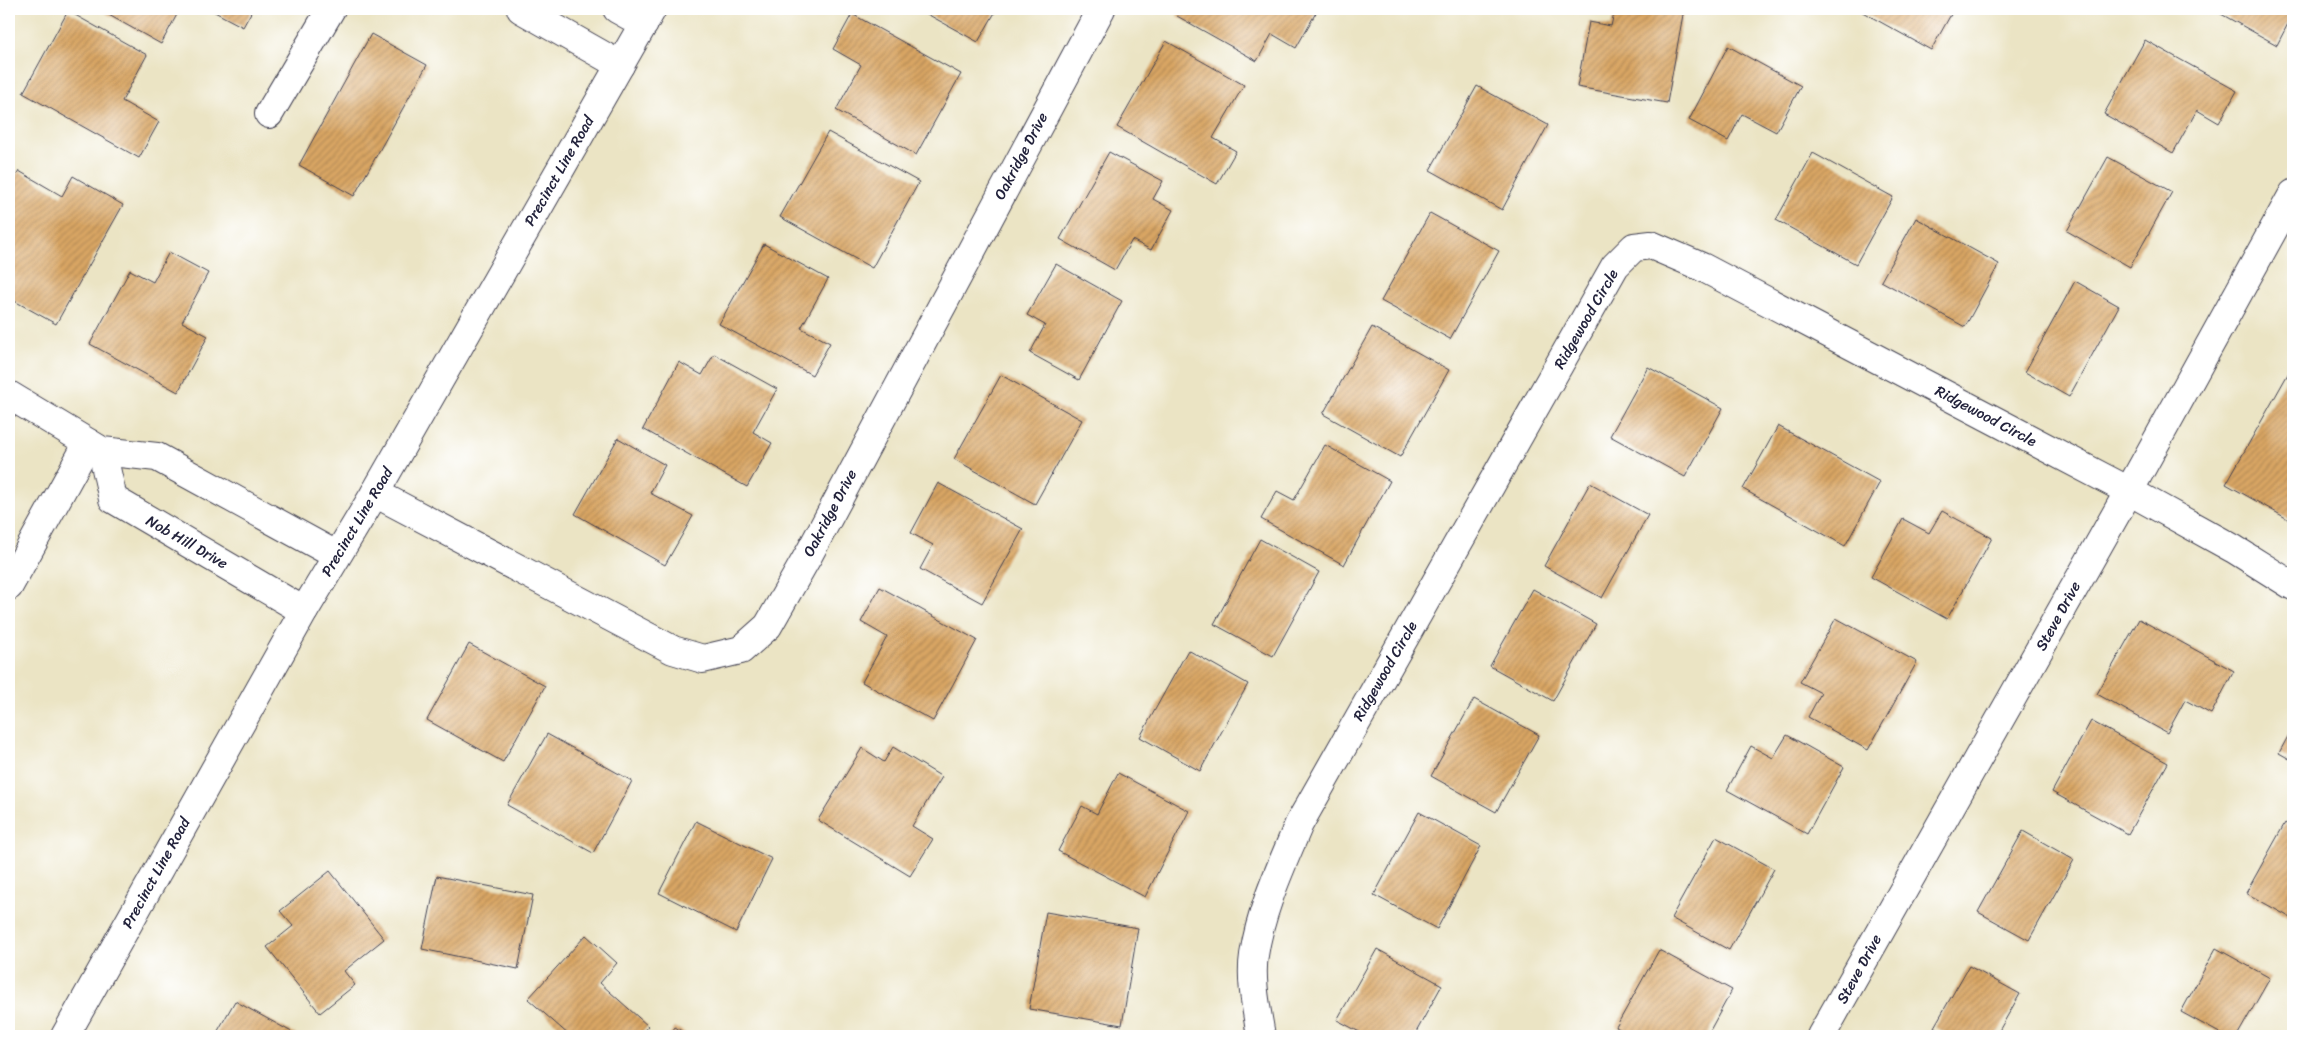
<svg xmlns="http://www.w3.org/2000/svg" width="2302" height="1045" font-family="Sriracha,sans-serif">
<defs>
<pattern id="building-hatch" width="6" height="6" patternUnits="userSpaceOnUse" patternTransform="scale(1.25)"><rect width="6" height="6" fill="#d9a664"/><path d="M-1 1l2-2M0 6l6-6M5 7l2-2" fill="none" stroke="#b08754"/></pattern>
</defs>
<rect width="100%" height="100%" fill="#fff"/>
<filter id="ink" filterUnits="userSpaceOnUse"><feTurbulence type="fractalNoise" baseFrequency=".02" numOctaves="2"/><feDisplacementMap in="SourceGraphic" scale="10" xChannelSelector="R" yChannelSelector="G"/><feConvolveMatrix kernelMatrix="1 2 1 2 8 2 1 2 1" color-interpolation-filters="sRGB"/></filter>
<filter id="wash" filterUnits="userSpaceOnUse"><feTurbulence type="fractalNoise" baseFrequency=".0096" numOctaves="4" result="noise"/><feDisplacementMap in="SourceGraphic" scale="20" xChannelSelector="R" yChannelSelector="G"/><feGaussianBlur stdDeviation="1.12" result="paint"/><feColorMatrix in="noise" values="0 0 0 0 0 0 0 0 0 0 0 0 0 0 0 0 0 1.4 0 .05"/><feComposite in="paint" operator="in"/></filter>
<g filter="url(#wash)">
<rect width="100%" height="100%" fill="#ebe4c4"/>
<g id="blocks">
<!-- building -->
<g fill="url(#building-hatch)">
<polygon points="98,9 180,9 161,44"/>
<polygon points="209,9 253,9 243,27"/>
<polygon points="918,9 997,9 978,42"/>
<polygon points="1181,9 1318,9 1296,48 1272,34 1257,61 1177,16"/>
<polygon points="1615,9 1684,9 1667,103 1577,87 1589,22 1611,26"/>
<polygon points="1857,9 1954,9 1931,50"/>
<polygon points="2212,9 2293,9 2293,14 2277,45"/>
<polygon points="68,11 147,55 122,101 159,122 139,158 23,93"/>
<polygon points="852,14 961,74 916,155 836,110 861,65 833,49"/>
<polygon points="371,34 427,65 354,196 299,165"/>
<polygon points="2145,40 2237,91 2219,123 2197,110 2173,153 2104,114"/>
<polygon points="1166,41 1244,85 1213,138 1236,151 1217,184 1117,127"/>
<polygon points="1728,46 1801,86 1776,132 1742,114 1728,141 1689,120"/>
<polygon points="1477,86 1548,125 1502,210 1430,170"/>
<polygon points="828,132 919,182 872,268 780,217"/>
<polygon points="1109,152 1163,181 1153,199 1173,210 1151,250 1132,240 1115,270 1060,239"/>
<polygon points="1813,153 1893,197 1856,264 1776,220"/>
<polygon points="2108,157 2172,192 2130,267 2067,231"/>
<polygon points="19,171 62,196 73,176 123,205 56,324 9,298 9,189"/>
<polygon points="1430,213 1499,251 1450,339 1381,301"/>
<polygon points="1916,218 1999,264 1965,327 1881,281"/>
<polygon points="764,244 828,279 801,328 830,343 812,375 719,324"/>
<polygon points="169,252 208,273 182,322 208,336 178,392 90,344 130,270 153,282"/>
<polygon points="1056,264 1122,301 1079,380 1030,353 1045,325 1027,315"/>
<polygon points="2075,281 2119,306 2069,397 2025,372"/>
<polygon points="1372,327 1449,370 1400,457 1323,414"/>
<polygon points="714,354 777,389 753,432 772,443 747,487 643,429 679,362 702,375"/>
<polygon points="2293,365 2293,522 2226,484"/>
<polygon points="1648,367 1723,408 1685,477 1610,436"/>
<polygon points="1001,375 1082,420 1035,504 954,459"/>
<polygon points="1778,426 1880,482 1845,546 1743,489"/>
<polygon points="618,438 665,465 650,493 693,516 665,565 575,514"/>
<polygon points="1325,445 1390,481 1344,565 1261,519 1277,491 1294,500"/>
<polygon points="938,483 1023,529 982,603 920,569 933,545 911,533"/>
<polygon points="1590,483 1648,515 1602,598 1544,566"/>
<polygon points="1942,511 1992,538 1947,619 1871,577 1903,519 1929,533"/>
<polygon points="1260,539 1319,572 1273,656 1214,624"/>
<polygon points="880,587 977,640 933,721 862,682 887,637 861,622"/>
<polygon points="1533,589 1596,624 1553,701 1490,666"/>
<polygon points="1836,618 1917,662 1868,750 1808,717 1821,693 1800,682"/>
<polygon points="2139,619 2234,671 2211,714 2185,700 2167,733 2097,694"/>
<polygon points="469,644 545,686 503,762 427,720"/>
<polygon points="1188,650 1248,684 1200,771 1140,737"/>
<polygon points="1474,699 1539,735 1496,812 1431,776"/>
<polygon points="2091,721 2168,763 2128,834 2052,792"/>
<polygon points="2293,727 2293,761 2279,753"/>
<polygon points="547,734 632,781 593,853 507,805"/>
<polygon points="1787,735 1844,767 1807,834 1727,790 1751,746 1773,758"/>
<polygon points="893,747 942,777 912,826 933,839 910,876 818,820 862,748 884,762"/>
<polygon points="1118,773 1189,811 1145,897 1058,851 1082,806 1097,814"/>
<polygon points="1419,812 1481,846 1437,929 1374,895"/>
<polygon points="696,821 772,859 736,932 659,893"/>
<polygon points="2285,823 2293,828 2293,919 2246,893"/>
<polygon points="2023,831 2074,860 2029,940 1978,912"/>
<polygon points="1716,837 1774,869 1729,950 1671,918"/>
<polygon points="330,871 384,939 344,971 355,985 320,1013 267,947 293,926 280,911"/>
<polygon points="437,876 533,895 518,969 422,949"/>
<polygon points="1046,912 1138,928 1122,1025 1029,1009"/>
<polygon points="586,935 617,963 600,983 648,1026 639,1036 570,1036 528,999"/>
<polygon points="2216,948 2270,978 2237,1036 2225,1036 2181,1012"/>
<polygon points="1377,949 1442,985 1414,1036 1367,1036 1337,1020"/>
<polygon points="1659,950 1732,990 1707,1036 1632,1036 1616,1027"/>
<polygon points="1969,966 2020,994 1996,1036 1951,1036 1934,1027"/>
<polygon points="235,1001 299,1036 215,1036"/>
<polygon points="675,1027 690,1036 669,1036"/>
</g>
</g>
</g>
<g filter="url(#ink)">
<use href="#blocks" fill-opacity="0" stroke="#403f50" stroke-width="1"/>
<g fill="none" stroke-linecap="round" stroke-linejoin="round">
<!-- street casing -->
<g stroke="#403f50" stroke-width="30">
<g id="street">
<polyline points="521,9 620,65"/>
<polyline points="617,9 644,24"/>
<polyline points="269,114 331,9"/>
<polyline points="9,395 102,451 157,457 336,555"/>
<polyline points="102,451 113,499 304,611"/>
<polyline points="375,493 673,650 703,659 741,650 768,626 809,554 1101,9"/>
<polyline points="9,586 88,443"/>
<path d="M1261,1036C1257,1011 1250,981 1254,955C1261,909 1281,867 1299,824L1615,266L1634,247L1651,245L1702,267L2129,491L2234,549L2293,586"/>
<polyline points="1821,1036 2129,491 2293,194"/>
</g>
</g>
<!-- primary casing -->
<g stroke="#403f50" stroke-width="30">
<polyline id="primary" points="65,1036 304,611 375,493 652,9"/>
</g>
<!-- street -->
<use href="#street" stroke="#fff" stroke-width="28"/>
<!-- primary -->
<use href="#primary" stroke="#fff" stroke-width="28"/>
</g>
</g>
<g text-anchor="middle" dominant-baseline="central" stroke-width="4.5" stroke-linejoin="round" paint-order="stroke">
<!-- street labels -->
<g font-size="15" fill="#22223b" stroke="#fff">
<text transform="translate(1021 156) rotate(-62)">Oakridge Drive</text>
<text transform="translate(559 171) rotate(-60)">Precinct Line Road</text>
<text transform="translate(1586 319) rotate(-60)">Ridgewood Circle</text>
<text transform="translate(1986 416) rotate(28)">Ridgewood Circle</text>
<text transform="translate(830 513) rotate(-62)">Oakridge Drive</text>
<text transform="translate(357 522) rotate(-59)">Precinct Line Road</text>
<text transform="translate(187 542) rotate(30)">Nob Hill Drive</text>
<text transform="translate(2058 616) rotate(-61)">Steve Drive</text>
<text transform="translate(1385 671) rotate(-60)">Ridgewood Circle</text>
<text transform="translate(156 873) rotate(-61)">Precinct Line Road</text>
<text transform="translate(1859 969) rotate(-61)">Steve Drive</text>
</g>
</g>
<!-- margin -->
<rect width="2302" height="1045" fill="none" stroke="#fff" stroke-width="30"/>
</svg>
